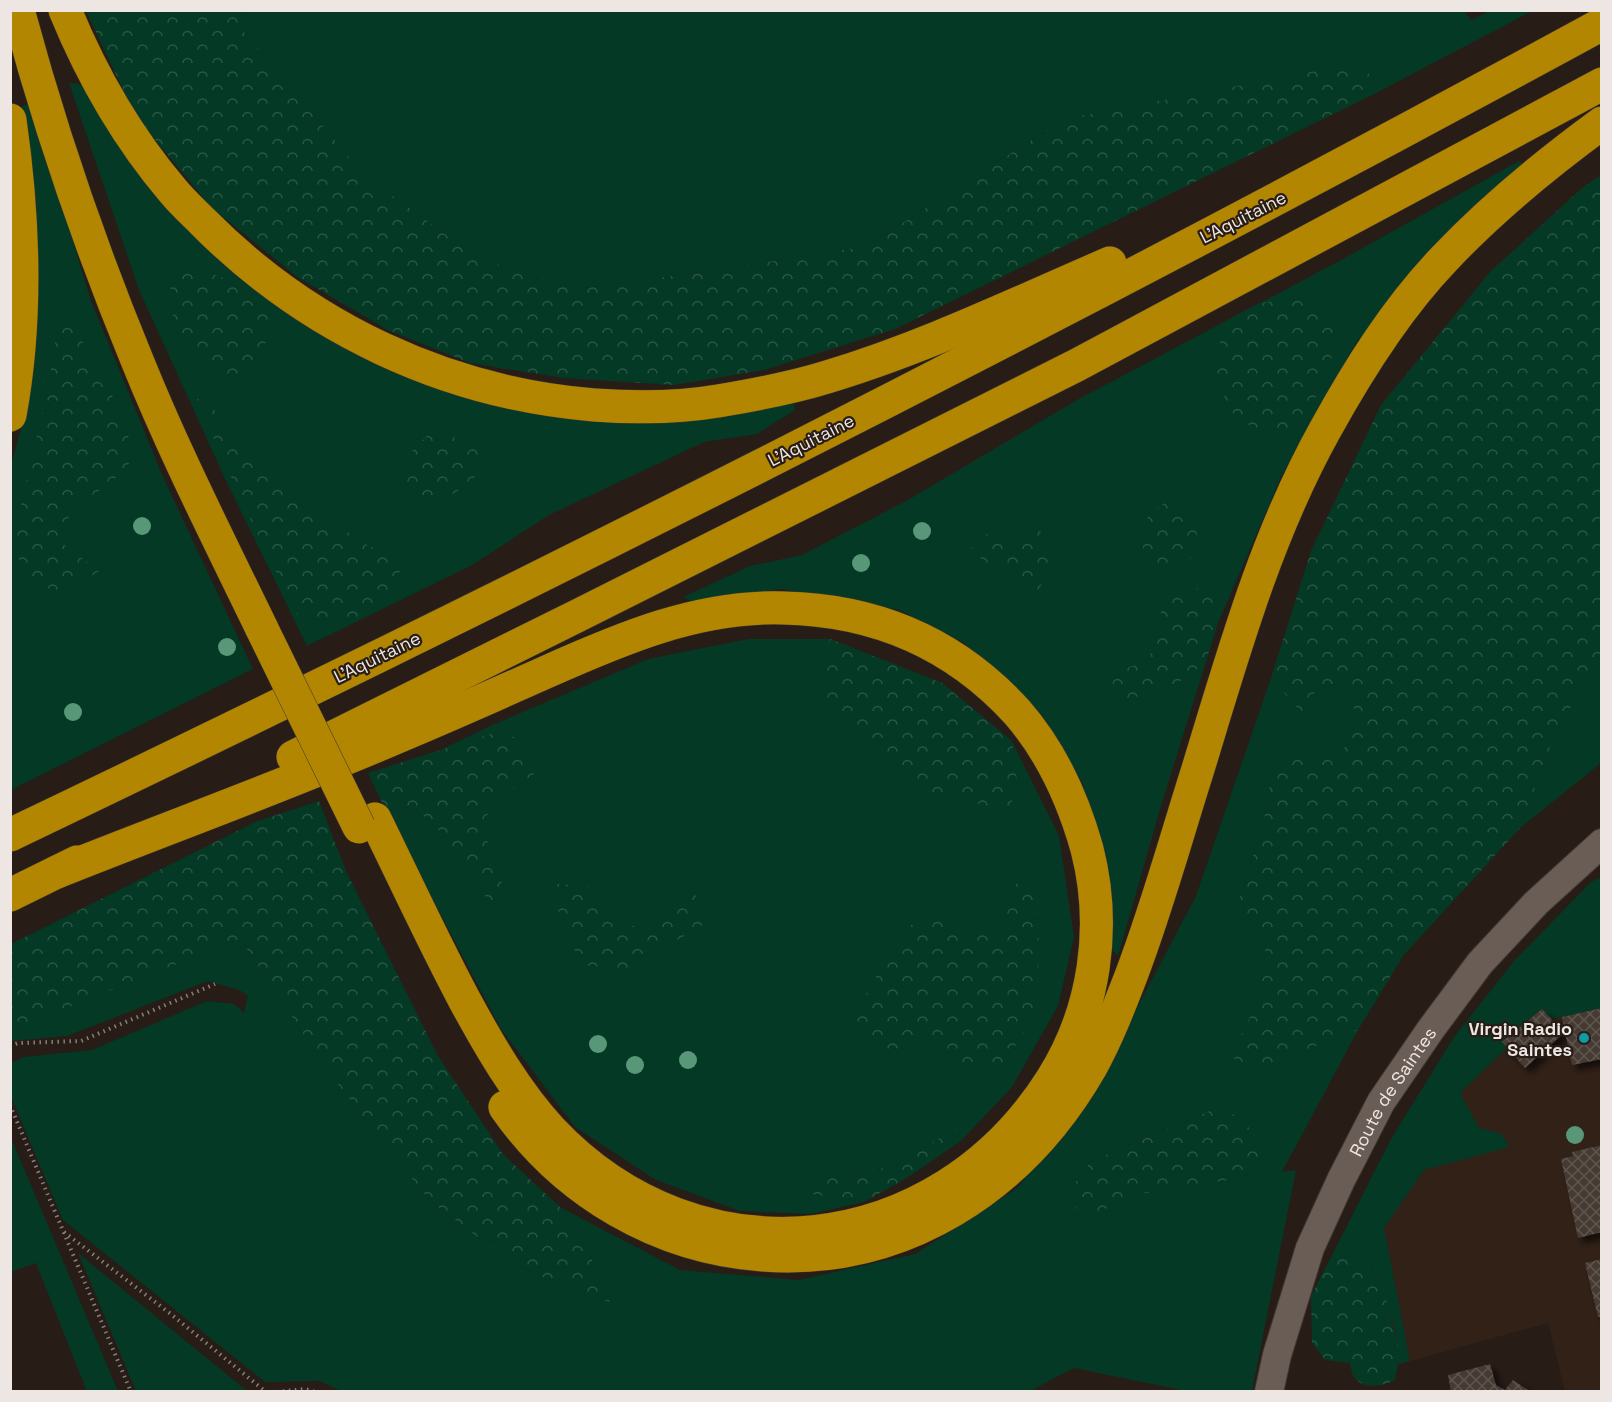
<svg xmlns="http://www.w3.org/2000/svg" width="1612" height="1402" font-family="'Space Grotesk',sans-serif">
<defs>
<pattern id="forest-crowns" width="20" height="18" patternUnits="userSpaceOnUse" patternTransform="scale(1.5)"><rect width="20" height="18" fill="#043926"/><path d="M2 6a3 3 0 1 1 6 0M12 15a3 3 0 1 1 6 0" fill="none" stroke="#295645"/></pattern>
<pattern id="building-cross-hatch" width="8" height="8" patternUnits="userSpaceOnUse" patternTransform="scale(1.5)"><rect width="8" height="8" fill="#453a33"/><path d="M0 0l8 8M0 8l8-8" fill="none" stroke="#605650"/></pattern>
<filter id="shadow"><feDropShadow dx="5.5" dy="5.5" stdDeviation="3" flood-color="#0009"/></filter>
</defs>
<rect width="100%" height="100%" fill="#271c16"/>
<!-- built -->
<polygon fill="#312117" points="1601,917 1601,1391 1565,1391 1548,1323 1353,1377 1327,1265 1454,1070"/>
<!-- grass -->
<g fill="#043926" fill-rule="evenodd">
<polygon points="245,10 1464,10 1471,20 1490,11 1532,11 1378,92 1372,78 1064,119 867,246 723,269 577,289 480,259 365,176 238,25"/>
<polygon points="69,83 86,85 247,281 535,412 792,395 795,410 757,434 704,442 549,515 474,564 307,646 227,483 139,290"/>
<polygon points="31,103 91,301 163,477 253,669 11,790 11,465 30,396 39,286 21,107"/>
<polygon points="1519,161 1525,165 1423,259 1356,343 1282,475 1218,623 1158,816 1118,956 1109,946 1109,880 1082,782 1042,715 964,643 899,610 781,589 690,601 683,597 750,566 802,555 906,501 1077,400 1341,260"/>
<polygon points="748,639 830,639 942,683 1012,741 1059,836 1074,937 1058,1006 1012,1087 962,1140 956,1129 895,1166 846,1174 813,1175 810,1194 864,1202 811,1214 740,1211 656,1180 575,1127 501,1029 386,811 412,806 443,834 493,906 507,898 481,822 504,796 534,774 497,732 432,754 490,726 648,659"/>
<polygon points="1601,663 1601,763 1520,828 1554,737 1591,672"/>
<path d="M1271,678L1301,711L1318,688L1343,682L1358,719L1341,756L1274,757L1263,825L1239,899L1266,945L1258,1000L1232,1057L1323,1042L1358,1030L1282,1172L1296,1170L1252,1391H1186L1074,1368L1028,1392H344L320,1381L265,1382L63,1220L10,1095L11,1063L24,1057L92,1050L207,1001L234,1004L244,1013L248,996L239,990L208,981L67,1036L11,1041V1028L240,939L332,1077L428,1199L511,1263L587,1296L609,1301L590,1255L560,1207L680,1270L798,1280L915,1254L1017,1188L1087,1103L1196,896ZM1212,1110L1261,1156L1243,1178L1133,1195L1067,1194L1091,1161Z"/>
<path d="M1601,877V1008L1552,1019L1542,1009L1502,1041L1507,1048L1460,1093L1479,1128L1502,1134L1509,1147L1424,1170L1384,1228L1410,1361L1398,1364C1402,1334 1382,1291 1369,1264L1327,1265L1391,1139L1454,1037L1514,961L1591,882Z"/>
<polygon points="10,1138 11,1138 118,1391 81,1391 86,1389 36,1263 11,1272"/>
<polygon points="78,1253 247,1391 136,1391"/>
</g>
<!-- forest -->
<g fill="url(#forest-crowns)">
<polygon points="86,11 245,11 238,25 365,176 480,259 577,289 723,269 867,246 1064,119 1331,68 1370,74 1378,92 895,329 764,370 674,385 564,378 470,363 388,330 296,276 212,208 136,117"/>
<polygon points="1601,175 1601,663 1591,672 1554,737 1520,828 1403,956 1358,1030 1257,1069 1231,1057 1258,1000 1266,945 1239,899 1263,825 1274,757 1341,755 1358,719 1343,682 1318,688 1301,712 1271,678 1311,551 1381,405 1490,272 1582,188"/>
<polygon points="193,267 234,282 274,320 266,342 238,379 197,363 174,329 169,270"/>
<polygon points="1282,299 1318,302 1333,325 1331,364 1312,405 1291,431 1258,432 1229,410 1215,372 1224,322 1257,304"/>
<polygon points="73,324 112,395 136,456 110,484 81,502 66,521 58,540 99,571 61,597 25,572 12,544 48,388 58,325"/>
<polygon points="195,398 210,402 240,455 280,486 370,547 406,555 387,606 353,621 297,615 254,527"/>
<polygon points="435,428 480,450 474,480 438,504 399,482 405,458"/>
<polygon points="1169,499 1196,521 1198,554 1160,575 1142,546 1148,516"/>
<polygon points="1040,529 1051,570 1035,595 971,552 974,539 987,534 1019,542"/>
<path d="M1200,588L1220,602C1217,615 1213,646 1207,656C1190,686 1149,694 1118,701L1110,692L1116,672L1149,660L1157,625L1166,596Z"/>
<polygon points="830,639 942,683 1012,741 1018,790 1007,810 934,794 881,756 830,713 820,669"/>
<polygon points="497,732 517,738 534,774 504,796 481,822 507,898 493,907 443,834 412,806 386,811 368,773"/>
<polygon points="319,801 346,871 438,1056 503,1154 560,1207 590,1255 610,1302 587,1296 511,1263 428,1199 332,1077 240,939 11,1030 11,944 255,822"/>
<polygon points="1027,881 1037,897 1039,951 1036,1012 1004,1064 968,1070 938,1039 878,1053 853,1027 863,999 906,927 939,913 976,937 1003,927 1013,885"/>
<polygon points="557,884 590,886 616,920 642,929 692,888 709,921 629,969 581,965 556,906"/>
<polygon points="1212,1110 1244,1117 1261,1156 1243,1178 1133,1195 1088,1218 1080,1213 1067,1194 1091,1161"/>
<polygon points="956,1128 962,1140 907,1178 864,1202 810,1194 813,1175 846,1174 895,1166"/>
<path d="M1344,1256L1369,1264L1386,1299L1400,1353L1395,1380C1383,1386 1363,1390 1354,1377C1352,1374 1351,1367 1350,1363L1325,1360L1312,1343L1311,1296L1327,1265Z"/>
</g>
<!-- building -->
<g fill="url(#building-cross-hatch)" filter="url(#shadow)">
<polygon points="1602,1008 1602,1059 1572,1065 1562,1017"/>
<polygon points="1542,1009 1564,1033 1525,1068 1502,1042"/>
<polygon points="1602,1145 1602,1232 1578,1238 1561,1159 1573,1156 1572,1152"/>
<polygon points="1602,1259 1602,1317 1598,1317 1585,1263"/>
<polygon points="1490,1364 1496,1385 1505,1390 1513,1380 1531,1392 1451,1392 1448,1375"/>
</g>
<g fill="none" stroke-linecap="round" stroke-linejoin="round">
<!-- tertiary casing -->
<g stroke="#403834" stroke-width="30">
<g id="tertiary">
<path id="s1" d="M1269,1392L1277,1355L1310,1248L1341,1180L1381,1102L1431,1029L1480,963L1536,903L1602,843"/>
</g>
</g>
<!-- motorway casing -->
<g stroke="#403834" stroke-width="34">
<g id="motorway">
<path d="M18,10C50,129 90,246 137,360C174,452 219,540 262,629"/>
<path d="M65,10C92,76 127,137 173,191C182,202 193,212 203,222C308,328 446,393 594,405C636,408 677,408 718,401C754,395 792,388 827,377C924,348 1017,303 1110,263"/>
<path d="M10,120C24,218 28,318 10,415"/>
<polyline points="293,757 577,616 1077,365 1602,84"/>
<path d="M10,835C547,578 1079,309 1602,24"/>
<path d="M57,872C172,826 289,784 402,735C450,715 497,694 544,673C620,639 699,605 784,608C876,610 955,644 1017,712C1052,752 1073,799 1087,849C1107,927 1095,1011 1052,1079C938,1260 700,1288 551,1130C516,1092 490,1047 465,1001C433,941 405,880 375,819"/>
<polyline points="10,895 77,862"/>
<path d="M505,1107C564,1192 659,1248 763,1255C904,1265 1022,1187 1091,1067C1107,1038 1119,1007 1131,976C1157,908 1176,838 1198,769C1233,654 1266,536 1325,430C1358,370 1396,309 1444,259C1491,209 1546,164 1602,123"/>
</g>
</g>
<!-- path -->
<g stroke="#887f7a" stroke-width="4" stroke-dasharray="1.5 4.5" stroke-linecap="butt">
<polyline points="10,1046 18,1043 81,1041 215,984"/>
<polyline points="10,1105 131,1392"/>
<polyline points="64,1232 172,1315 266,1392"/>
<polyline points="277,1392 305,1389 315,1392"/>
</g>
<!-- tertiary -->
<use href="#tertiary" stroke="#6a5d56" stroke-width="28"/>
<!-- motorway -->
<use href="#motorway" stroke="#b28600" stroke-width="33"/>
<!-- motorway-bridge casing -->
<g stroke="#403834" stroke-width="34" stroke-linecap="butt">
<polyline id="motorway-bridge" points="262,629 359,827"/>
</g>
<!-- motorway-bridge -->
<use href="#motorway-bridge" stroke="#b28600" stroke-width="33"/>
</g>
<!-- trees -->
<g fill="#589777">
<circle cx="142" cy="526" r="9"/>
<circle cx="922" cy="531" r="9"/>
<circle cx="861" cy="563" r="9"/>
<circle cx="227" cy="647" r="9"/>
<circle cx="73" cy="712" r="9"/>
<circle cx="598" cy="1044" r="9"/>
<circle cx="688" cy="1060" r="9"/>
<circle cx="635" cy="1065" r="9"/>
<circle cx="1575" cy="1135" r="9"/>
</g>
<!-- markers -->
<circle fill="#0f9aa8" stroke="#271c16" stroke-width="2" cx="1584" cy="1038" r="6"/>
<g text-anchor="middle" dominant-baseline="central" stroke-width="4.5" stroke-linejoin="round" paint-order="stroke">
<!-- street labels -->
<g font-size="18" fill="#eee6e2" stroke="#271c16">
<text transform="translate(1243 217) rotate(-27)">L'Aquitaine</text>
<text transform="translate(811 440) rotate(-27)">L'Aquitaine</text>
<text transform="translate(377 657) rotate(-26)">L'Aquitaine</text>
<text stroke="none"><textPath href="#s1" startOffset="327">Route de Saintes</textPath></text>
</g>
<!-- poi labels -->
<g font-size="18" font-weight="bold" fill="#eee6e2" stroke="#271c16" text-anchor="end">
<text x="1572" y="1028">Virgin Radio<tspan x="1572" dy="21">Saintes</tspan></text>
</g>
</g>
<!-- border -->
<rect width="1612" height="1402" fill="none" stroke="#eee6e2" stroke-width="24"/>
</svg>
